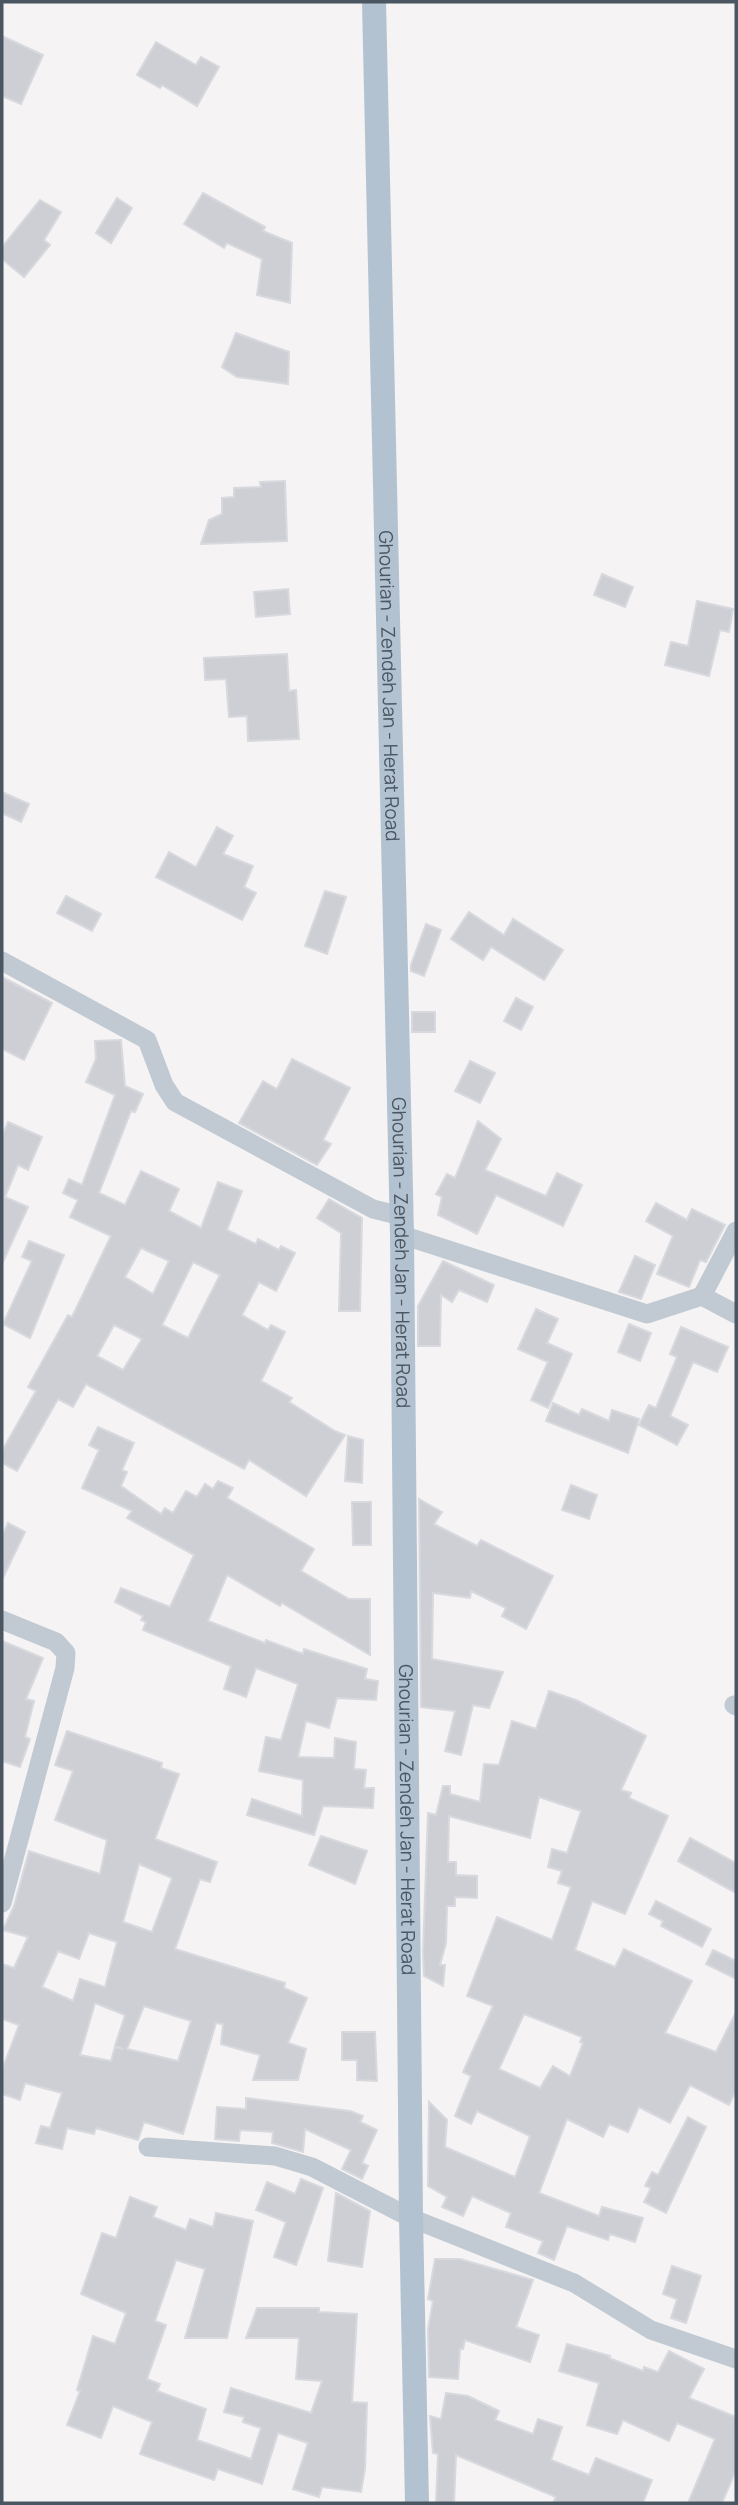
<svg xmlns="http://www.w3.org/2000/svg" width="738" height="2505" font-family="Manrope,sans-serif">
<rect width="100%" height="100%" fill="#f5f3f3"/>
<!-- building -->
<g fill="#cdcfd5" stroke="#d7d9de" stroke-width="2" fill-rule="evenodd">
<polygon points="2,36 43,55 21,104 2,96"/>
<polygon points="156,42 196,65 201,57 219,67 197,106 162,85 160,88 137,75"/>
<polygon points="203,193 265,227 263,231 292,243 290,303 257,295 262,259 227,243 224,248 184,224"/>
<polygon points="117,198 132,208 111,243 96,233"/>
<polygon points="40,200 61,212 44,240 50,245 24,277 2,259 2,247"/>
<polygon points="236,333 289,352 288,384 237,377 222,367"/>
<polygon points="285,481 287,541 201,544 209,520 222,514 222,498 234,497 234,488 261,487 260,482"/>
<polygon points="602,574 633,587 625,607 594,595"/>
<polygon points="288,589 290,614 256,617 254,592"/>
<polygon points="697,601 733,609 729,632 720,630 709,676 665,665 671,642 688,646"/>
<polygon points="287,654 289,691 296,690 299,739 248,741 247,716 229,717 226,679 205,680 204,658"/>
<polygon points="2,792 29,804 21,822 2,813"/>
<polygon points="217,827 233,836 223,854 253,866 244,887 256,893 242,920 156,877 169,852 196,867"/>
<polygon points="325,891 346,897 327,954 305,946"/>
<polygon points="66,896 101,914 92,931 57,913"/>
<polygon points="469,912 504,935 513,919 563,950 544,980 491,947 483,960 451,939"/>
<polygon points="426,924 441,930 424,976 411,971 411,965"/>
<polygon points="2,977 52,1003 24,1060 2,1049"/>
<polygon points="516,998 533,1007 521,1030 504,1021"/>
<rect x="412" y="1012" width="23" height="20"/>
<path d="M121,1040L125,1086L143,1094L135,1112L131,1111L99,1193L125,1205L141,1171L179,1189L169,1211L201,1228L218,1182L242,1191L227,1230L256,1244L258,1239L279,1250L281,1246L295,1253L276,1291L259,1282L242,1315L268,1330L271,1325L285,1332L261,1381L292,1398L289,1402L335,1431L345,1435L306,1496L249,1460L244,1469L86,1384L73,1407L58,1399L17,1471L2,1463V1451L36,1391L28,1387L68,1315L72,1317L111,1236L70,1217L78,1200L63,1193L69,1179L82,1185L115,1095L86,1082L96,1059L95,1041ZM141,1248L169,1261L153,1294L125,1277ZM193,1262L220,1275L188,1338L162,1325ZM114,1325L142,1339L123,1370L97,1356Z"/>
<polygon points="292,1059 350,1088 323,1140 331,1144 317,1165 239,1123 263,1081 277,1089"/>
<polygon points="470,1061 495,1073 480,1103 455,1091"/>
<polygon points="478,1121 501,1139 485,1170 546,1196 557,1173 582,1185 563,1226 496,1195 477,1234 438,1215 442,1197 436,1194 447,1174 455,1178"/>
<polygon points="8,1122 42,1137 28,1170 18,1165 5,1197 28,1207 2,1264 2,1136"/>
<polygon points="329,1199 362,1218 360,1311 339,1311 341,1233 317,1218"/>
<polygon points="656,1203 687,1220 692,1209 725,1225 706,1262 700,1260 689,1287 657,1274 673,1236 646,1221"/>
<polygon points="29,1241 64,1255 30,1338 3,1324 32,1261 22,1257"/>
<polygon points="635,1256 655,1265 641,1299 619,1292"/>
<polygon points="443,1261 494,1285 487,1302 459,1290 452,1302 441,1295 440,1346 418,1346 418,1306"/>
<polygon points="536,1309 558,1319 547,1343 572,1354 548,1408 531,1400 548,1362 518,1349"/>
<polygon points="629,1324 651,1333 640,1361 618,1352"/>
<polygon points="681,1327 728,1347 717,1372 693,1362 670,1416 688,1425 677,1445 639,1425 649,1405 656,1408 677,1357 670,1354"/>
<polygon points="553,1403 579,1415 582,1409 609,1421 612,1410 639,1419 628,1453 546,1421"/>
<polygon points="98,1427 134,1443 122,1470 127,1472 121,1486 161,1514 165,1508 173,1513 186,1491 197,1497 205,1484 213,1489 218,1481 233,1488 227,1498 314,1549 301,1571 349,1599 370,1599 370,1655 282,1603 280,1606 227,1575 208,1621 265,1643 266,1640 303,1654 304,1649 367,1669 365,1679 378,1681 376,1700 337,1698 329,1728 306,1721 298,1757 334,1758 335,1738 356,1742 354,1769 366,1770 364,1788 374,1788 373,1808 323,1806 314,1835 247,1815 252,1799 302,1816 303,1780 259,1771 266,1737 281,1740 298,1684 256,1668 246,1697 224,1689 231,1666 143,1630 146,1622 141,1620 143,1616 115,1602 121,1588 170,1607 194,1555 127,1518 132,1511 82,1488 99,1450 89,1445"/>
<polygon points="348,1436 363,1440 362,1483 345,1481"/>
<polygon points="571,1485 597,1495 589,1519 562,1510"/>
<polygon points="419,1499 442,1512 434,1524 477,1546 481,1540 553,1576 526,1629 502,1616 506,1608 471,1591 470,1598 433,1593 432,1659 503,1672 489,1708 473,1705 461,1755 445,1751 455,1711 421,1707"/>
<polygon points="352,1502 371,1502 371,1545 353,1545"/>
<polygon points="8,1523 25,1532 2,1580 2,1536"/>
<polygon points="2,1641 43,1658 26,1699 34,1701 25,1737 30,1739 20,1767 2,1761"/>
<path d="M549,1691L576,1700L646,1736L621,1790L631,1793L629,1798L668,1816L625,1914L592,1901L575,1950L615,1967L624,1949L692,1981L665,2033L716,2052L736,2012V2090L729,2105L690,2085L670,2123L639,2107L628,2132L609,2124L603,2137L567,2119L539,2193L599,2216L602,2207L643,2218L635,2242L610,2234L608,2240L567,2226L554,2260L538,2253L543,2241L506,2227L511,2213L472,2196L463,2216L442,2207L447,2197L428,2186L429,2102L447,2120L445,2147L515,2177L530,2136L477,2111L471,2124L455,2116L471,2076L463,2072L493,2006L467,1996L497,1917L552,1940L571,1887L558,1883L562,1871L548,1867L552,1849L567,1853L581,1811L539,1797L530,1838L449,1816L448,1862H456V1875L477,1876V1898L455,1897V1906H447L446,1943L440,1965H445L443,1986L424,1976L423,1952L428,1813L436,1815L443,1786H450V1794L480,1802L484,1764L499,1765L512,1721L536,1729ZM524,2014L582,2037L580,2042L583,2043L570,2076L553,2066L540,2088L499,2069Z"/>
<path d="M67,1731L162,1763L161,1768L179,1774L155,1839L217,1862L210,1882L200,1879L175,1949L285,1983L284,1988L307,1998L288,2043L306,2049L298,2080H253L260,2055L221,2044L223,2024L216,2023L183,2134L144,2122L138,2140L96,2128L94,2134L67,2128L62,2149L36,2143L41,2126L50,2128L62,2093L25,2083L20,2100L2,2094V2070L19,2025L2,2019V1964L14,1968L28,1937L3,1930L14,1906L29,1851L100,1874L107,1840L55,1820L73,1771L55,1765ZM139,1864L172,1878L152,1932L123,1922ZM89,1933L117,1942L105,1987L80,1979L73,2001L42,1987L58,1951L79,1959ZM95,2003L125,2015L115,2046L123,2049L115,2047L111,2061L80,2055ZM144,2006L191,2021L178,2061L127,2049Z"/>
<polygon points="321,1836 367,1851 355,1884 309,1865"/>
<polygon points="690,1838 736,1863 736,1893 678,1861"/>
<polygon points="656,1901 711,1929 702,1947 661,1926 663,1921 649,1914"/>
<polygon points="713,1950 736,1961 736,1979 706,1964"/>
<polygon points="342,2032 375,2032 377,2081 357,2080 357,2060 342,2060"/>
<polygon points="246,2098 350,2111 363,2116 360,2122 377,2130 362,2163 368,2166 362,2179 342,2169 351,2150 305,2129 303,2152 272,2143 273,2132 240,2130 239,2141 215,2139 217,2107 246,2109"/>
<polygon points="688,2117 706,2127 666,2213 644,2202 651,2188 645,2186 652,2172 658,2175"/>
<polygon points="301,2179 323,2188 296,2265 274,2257 286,2222 256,2210 267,2182 295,2194"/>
<polygon points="336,2193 370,2211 362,2267 328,2261"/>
<polygon points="130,2197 157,2207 153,2217 186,2230 190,2219 213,2227 216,2213 253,2221 227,2338 185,2338 205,2269 176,2260 155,2321 166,2325 147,2379 160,2384 157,2391 206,2409 197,2440 251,2459 261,2428 243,2422 244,2417 224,2412 231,2388 311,2413 322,2381 296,2379 299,2338 246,2338 257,2308 319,2308 319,2312 357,2314 352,2402 367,2403 365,2469 361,2492 322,2487 319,2497 293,2489 308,2443 278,2433 262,2484 218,2469 214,2480 140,2454 152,2422 113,2406 101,2438 67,2425 80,2391 77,2390 93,2336 115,2344 126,2313 81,2294 102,2233 116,2238"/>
<polygon points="435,2259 460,2259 533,2280 516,2327 539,2335 530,2362 465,2340 463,2349 460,2349 458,2379 429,2377 428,2329 433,2301 428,2299"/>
<polygon points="672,2266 701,2276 686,2323 671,2318 677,2299 663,2294"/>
<polygon points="567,2344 610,2356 609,2358 643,2371 644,2367 658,2372 669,2351 704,2369 689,2398 736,2417 736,2470 722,2503 688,2503 715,2439 677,2423 669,2441 623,2420 617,2434 587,2425 599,2383 559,2371"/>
<polygon points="446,2393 468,2396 499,2411 495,2420 533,2434 538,2419 562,2427 551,2460 589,2475 596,2458 652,2480 643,2503 553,2503 556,2497 456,2455 454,2503 436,2503 438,2454 433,2453 430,2416 441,2419"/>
</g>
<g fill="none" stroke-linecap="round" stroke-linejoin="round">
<!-- minor -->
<g stroke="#c1cad2" stroke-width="19">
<polyline points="2,961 147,1040 164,1085 175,1102 373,1209 401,1216"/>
<polyline points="402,1235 647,1314 702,1296 736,1314"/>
<polyline points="702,1296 736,1231"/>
<polyline points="2,1620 56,1642 66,1653 65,1668 2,1903"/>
<polyline points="734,1705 736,1706"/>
<polyline points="148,2147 275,2156 312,2167 411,2218 574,2283 651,2330 736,2359"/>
</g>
<!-- major -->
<path stroke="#b3c2d1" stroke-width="24" id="s1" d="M374,2L402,1235L411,2218L417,2503"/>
</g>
<g text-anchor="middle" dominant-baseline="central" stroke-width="7" stroke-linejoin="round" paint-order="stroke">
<!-- street labels -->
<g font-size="19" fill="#4a5661" stroke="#fff">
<text stroke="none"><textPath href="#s1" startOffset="684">Ghourian - Zendeh Jan - Herat Road</textPath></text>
<text stroke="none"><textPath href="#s1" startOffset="1251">Ghourian - Zendeh Jan - Herat Road</textPath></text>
<text stroke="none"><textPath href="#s1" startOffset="1818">Ghourian - Zendeh Jan - Herat Road</textPath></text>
</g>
</g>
<!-- border -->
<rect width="738" height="2505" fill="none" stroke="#4a5661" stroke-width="7"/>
</svg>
